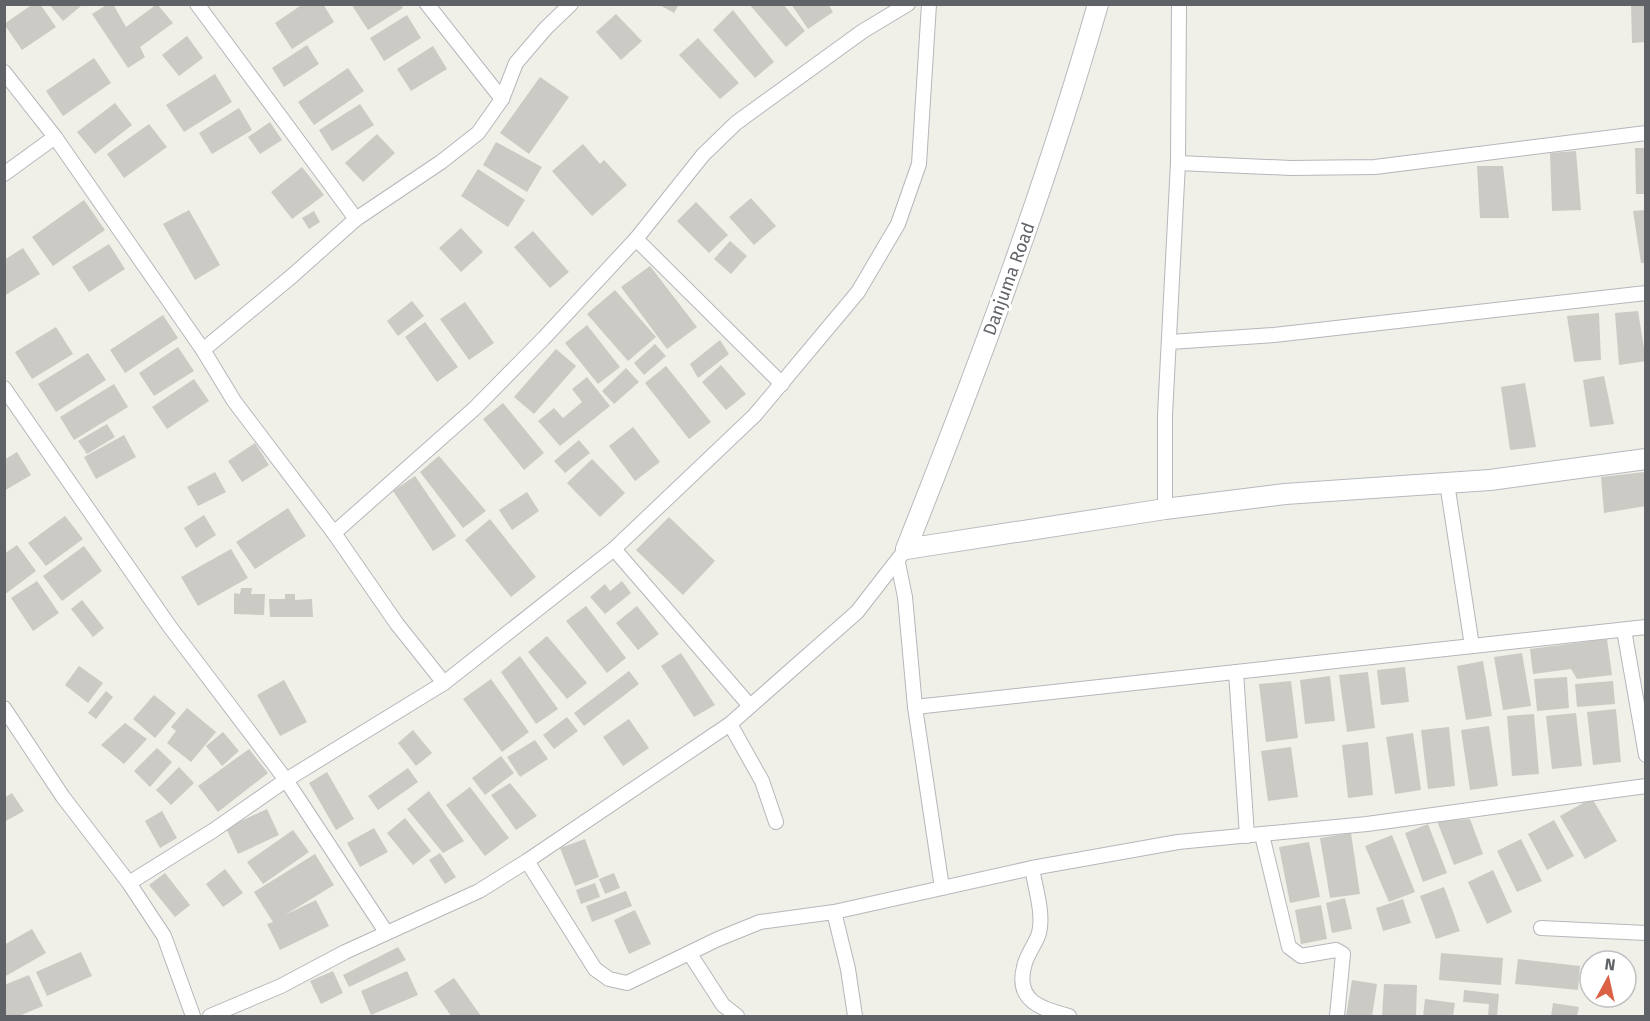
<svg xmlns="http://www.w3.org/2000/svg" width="1650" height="1021" font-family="'Fira Sans',sans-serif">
<rect width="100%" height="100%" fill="#f0efe8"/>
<!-- building -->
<g fill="#cccac5">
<polygon points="33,4 40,4 56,27 22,50 4,24"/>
<polygon points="49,4 80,4 81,6 63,21"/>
<polygon points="108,4 113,4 126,27 157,4 173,23 140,47 145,57 128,68 92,14"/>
<polygon points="303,4 323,4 334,22 292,49 275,23"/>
<polygon points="356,4 400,4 403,8 368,30 353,7"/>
<polygon points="658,4 679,4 674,13"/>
<polygon points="749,4 783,4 805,31 786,47"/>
<polygon points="791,4 828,4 833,12 808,29"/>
<polygon points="1631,4 1646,4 1646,42 1632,43"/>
<polygon points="733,10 774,62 755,78 713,30"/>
<polygon points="616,14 642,41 621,60 596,32"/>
<polygon points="407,15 421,38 384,61 370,38"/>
<polygon points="187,36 203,58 179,76 162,55"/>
<polygon points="698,38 739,83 720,99 679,55"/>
<polygon points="307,45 319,64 284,87 272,68"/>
<polygon points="433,46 447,69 411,91 397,69"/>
<polygon points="94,58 111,83 63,116 46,91"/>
<polygon points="348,68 364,91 314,125 298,102"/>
<polygon points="215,74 232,102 184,132 166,105"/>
<polygon points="540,77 569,97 529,154 500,133"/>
<polygon points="115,103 132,125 95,154 77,132"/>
<polygon points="360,104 374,125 332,151 319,130"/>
<polygon points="239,108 252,130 212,154 199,133"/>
<polygon points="270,122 282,140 260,154 248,137"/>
<polygon points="149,124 167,147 124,178 107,154"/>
<polygon points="377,134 395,153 363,182 345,163"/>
<polygon points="496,142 542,167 527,192 483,165"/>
<polygon points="583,144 600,164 604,160 627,185 592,216 552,171"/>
<polygon points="1635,148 1646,148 1646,194 1636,194"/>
<polygon points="1576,151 1581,210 1552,211 1550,153"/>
<polygon points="1477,166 1503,166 1509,218 1480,218"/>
<polygon points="302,167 324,195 292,219 271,192"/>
<polygon points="478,169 525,200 508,227 461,196"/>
<polygon points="751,198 776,226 754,245 729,217"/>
<polygon points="84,200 105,230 53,266 32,237"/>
<polygon points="696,202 728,235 709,253 677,221"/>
<polygon points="189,210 220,265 195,280 163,224"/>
<polygon points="1646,210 1646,263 1641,263 1633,211"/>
<polygon points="314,211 320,222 309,229 302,218"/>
<polygon points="461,228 483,252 461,272 439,248"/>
<polygon points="533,231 569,272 550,288 514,247"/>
<polygon points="730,241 747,256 731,274 714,259"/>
<polygon points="109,244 125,269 89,292 72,267"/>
<polygon points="23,248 40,274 4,296 4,260"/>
<polygon points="650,266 697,327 667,349 621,287"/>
<polygon points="615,290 656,337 628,361 587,314"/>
<polygon points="412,301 424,316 398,336 387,321"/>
<polygon points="465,302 494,343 469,360 440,319"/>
<polygon points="1638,311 1646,361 1619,365 1615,313"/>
<polygon points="1599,313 1601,360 1574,362 1567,316"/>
<polygon points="163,315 178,338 125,373 110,350"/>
<polygon points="425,322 458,367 437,382 405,337"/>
<polygon points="587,325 620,367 598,384 565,343"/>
<polygon points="56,327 73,354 32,379 15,352"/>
<polygon points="720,340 729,354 698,378 690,364"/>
<polygon points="655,344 666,356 644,375 634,363"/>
<polygon points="178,347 194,371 154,396 139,373"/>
<polygon points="556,349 576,366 534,414 514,397"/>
<polygon points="88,353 106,380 56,412 38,384"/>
<polygon points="721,365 746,394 726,410 702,382"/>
<polygon points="666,366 711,422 689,439 645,383"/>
<polygon points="626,368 639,382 614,404 602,391"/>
<polygon points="1604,376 1614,424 1590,427 1583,380"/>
<polygon points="587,377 610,406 560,446 538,421 554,408 563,418 582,402 572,389"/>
<polygon points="194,379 209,401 167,429 152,407"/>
<polygon points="1525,383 1536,447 1510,450 1501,387"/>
<polygon points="114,384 128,407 74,440 60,417"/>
<polygon points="503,403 544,453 524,470 483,419"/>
<polygon points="107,424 115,437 87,454 78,441"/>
<polygon points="633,427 660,462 635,481 609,446"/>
<polygon points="124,435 136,457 96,479 84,457"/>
<polygon points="579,440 590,453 565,473 554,461"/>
<polygon points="255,443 269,465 242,482 228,461"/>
<polygon points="17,452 31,475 4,491 4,460"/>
<polygon points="439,456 486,511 463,528 420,472"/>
<polygon points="592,459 625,493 600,517 567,483"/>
<polygon points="215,472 226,492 198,506 187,487"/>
<polygon points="1644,472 1646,506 1604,513 1601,477"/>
<polygon points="415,476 456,536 433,551 393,491"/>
<polygon points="527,492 539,511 512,530 499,510"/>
<polygon points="288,508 306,536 255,569 236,542"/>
<polygon points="204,515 216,535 196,548 184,528"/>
<polygon points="65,516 83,539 46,566 28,543"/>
<polygon points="669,517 715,561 683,595 636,550"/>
<polygon points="490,519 536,577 511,597 465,540"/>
<polygon points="17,545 36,571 4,595 4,554"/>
<polygon points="84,546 102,571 62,601 43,576"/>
<polygon points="231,549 248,578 198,606 181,577"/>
<polygon points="37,581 59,613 33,631 11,598"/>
<polygon points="622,581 631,593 605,614 590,597 605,584 610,591"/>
<polygon points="241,588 252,588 251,594 265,594 264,615 234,614 234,593 240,594"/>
<polygon points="285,594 295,594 295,600 312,599 313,617 270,617 269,599 285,599"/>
<polygon points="82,600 104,628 93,637 71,609"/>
<polygon points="586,606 626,658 607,673 566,621"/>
<polygon points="637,606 659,634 638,650 616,623"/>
<polygon points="547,636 587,683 567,699 528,652"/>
<polygon points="1607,639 1612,675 1577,679 1571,669 1533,674 1530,649"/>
<polygon points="681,653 715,705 694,717 661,666"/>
<polygon points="1522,653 1531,706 1503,710 1494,657"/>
<polygon points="520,656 558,709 536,724 501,672"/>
<polygon points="1483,661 1492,716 1466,720 1457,666"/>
<polygon points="79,666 103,683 88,703 65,685"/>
<polygon points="1405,667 1409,702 1381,705 1377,670"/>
<polygon points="629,671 639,684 584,726 574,713"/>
<polygon points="1368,672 1375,728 1347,732 1339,675"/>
<polygon points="1330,676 1335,721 1305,724 1300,680"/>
<polygon points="1567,677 1569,708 1537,711 1534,679"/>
<polygon points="491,679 529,732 502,752 463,699"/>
<polygon points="284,680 307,722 280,736 257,695"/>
<polygon points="1291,681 1298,738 1266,742 1259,684"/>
<polygon points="1613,681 1615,704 1577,707 1575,684"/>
<polygon points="106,691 113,697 96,719 88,713"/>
<polygon points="154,695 176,713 155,738 133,719"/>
<polygon points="187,708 216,732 191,762 167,743 176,731 171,727"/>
<polygon points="1616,709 1621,762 1593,765 1587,712"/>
<polygon points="1576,713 1582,766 1552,769 1546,716"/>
<polygon points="1534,714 1539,774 1512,776 1507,716"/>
<polygon points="567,717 578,731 554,749 543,735"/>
<polygon points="629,719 649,748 623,766 603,737"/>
<polygon points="125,723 147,739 124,764 101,745"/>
<polygon points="1489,726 1498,786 1470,790 1461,730"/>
<polygon points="1449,727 1455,786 1428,789 1421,730"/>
<polygon points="413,730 432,753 416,766 398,743"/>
<polygon points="223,732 239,751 222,766 206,746"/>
<polygon points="1413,733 1421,790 1395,794 1386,737"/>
<polygon points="535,740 548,759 520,777 507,757"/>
<polygon points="1368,742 1373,795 1348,798 1342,745"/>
<polygon points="1291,747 1298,797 1268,801 1261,751"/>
<polygon points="157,748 172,762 150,787 134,771"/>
<polygon points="249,749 268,773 218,812 198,786"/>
<polygon points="501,756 514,773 485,795 472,778"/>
<polygon points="179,767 194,783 171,805 156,790"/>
<polygon points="408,768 418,782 378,810 368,796"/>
<polygon points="327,772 354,819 336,830 309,783"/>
<polygon points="510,783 537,816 516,830 491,795"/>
<polygon points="470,787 509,838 485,856 446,805"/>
<polygon points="429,791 464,841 443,853 407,809"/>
<polygon points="12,793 24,811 4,822 4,798"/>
<polygon points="1592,798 1617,841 1585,859 1560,816"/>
<polygon points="267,809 279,835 238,854 226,828"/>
<polygon points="162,811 177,838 160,848 145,821"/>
<polygon points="405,818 431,851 413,865 387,833"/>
<polygon points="1470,819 1483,854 1454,865 1437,821"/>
<polygon points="1554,820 1574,856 1547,870 1528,834"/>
<polygon points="1428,824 1447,873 1423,882 1405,833"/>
<polygon points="374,828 388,852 360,867 347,843"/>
<polygon points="293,830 309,852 263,884 247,862"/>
<polygon points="1351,833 1360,894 1330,898 1320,838"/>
<polygon points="1392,835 1415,892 1389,902 1365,846"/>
<polygon points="585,839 599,877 575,886 560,848"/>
<polygon points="1521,839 1542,881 1517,892 1497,851"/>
<polygon points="1309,842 1320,897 1290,903 1279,847"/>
<polygon points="440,853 456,877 445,884 429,860"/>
<polygon points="315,854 334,885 285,915 316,900 329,926 280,950 267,924 273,922 254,892"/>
<polygon points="225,869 243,893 223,907 206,884"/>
<polygon points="1493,870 1512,912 1487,924 1468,882"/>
<polygon points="165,873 190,905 175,917 149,885"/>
<polygon points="614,873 620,888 605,894 599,879"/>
<polygon points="595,883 600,897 581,904 576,890"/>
<polygon points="1444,887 1460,931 1436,939 1420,896"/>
<polygon points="626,891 632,906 592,922 586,906"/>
<polygon points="1345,898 1352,929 1332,933 1326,903"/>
<polygon points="1403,899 1411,923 1383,931 1376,908"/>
<polygon points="1321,905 1327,939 1301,944 1295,910"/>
<polygon points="635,910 651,944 629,954 614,920"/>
<polygon points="32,929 46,953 4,977 4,945"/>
<polygon points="398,947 406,960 349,987 343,975"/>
<polygon points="81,952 92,976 47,996 36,972"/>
<polygon points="1441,953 1503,958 1501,985 1439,980"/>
<polygon points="1518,959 1580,966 1578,990 1515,984"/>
<polygon points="333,971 343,993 321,1004 310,981"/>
<polygon points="407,971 418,995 371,1015 361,991"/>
<polygon points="29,975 43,1006 19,1016 4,1016 4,985"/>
<polygon points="454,978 481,1016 451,1016 434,991"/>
<polygon points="1352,980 1377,984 1372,1016 1346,1016"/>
<polygon points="1384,984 1417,985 1416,1016 1382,1016"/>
<polygon points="1464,990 1499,994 1497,1016 1488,1016 1489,1004 1463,1002"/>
<polygon points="1425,999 1455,1003 1453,1016 1423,1016"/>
<polygon points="1553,1003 1579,1007 1577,1016 1551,1016"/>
</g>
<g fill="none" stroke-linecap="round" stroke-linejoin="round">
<!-- street casing -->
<g stroke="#b5b7bb" stroke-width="16">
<g id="street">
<polyline points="197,4 356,219"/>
<polyline points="427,4 502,99"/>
<polyline points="4,72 55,137 203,350 234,401 334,533 397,624 444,683"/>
<polyline points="1178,163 1291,168 1375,167 1646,133"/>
<polyline points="4,174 55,137"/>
<polyline points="636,239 782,384"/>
<polyline points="1170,342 1274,335 1646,293"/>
<polyline points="203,350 292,276 356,219 441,162 478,133 502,99 516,63 546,28 571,4"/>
<polyline points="4,388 170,627 286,780 386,932"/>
<polyline points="1447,483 1472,646"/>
<polyline points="1165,509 1165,415 1178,163 1179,4"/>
<polyline points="334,533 475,408 544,338 636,239 703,155 736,123 863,31 908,4"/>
<polyline points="614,549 750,706"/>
<polyline points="898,563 905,597 915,707 942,888"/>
<polyline points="1624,630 1646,755"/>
<polyline points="1236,672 1247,836"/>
<polyline points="915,707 1646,627"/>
<polyline points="4,708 63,797 129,883 164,936 193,1016"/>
<polyline points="730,724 762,781 776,822"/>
<polyline points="1262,835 1289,947 1301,956 1336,950 1343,954 1337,1016"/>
<polyline points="527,861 595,969 609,979 627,983 718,939 760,922 834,912 1032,868 1178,842 1367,824 1646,786"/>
<path d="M1032,868C1035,887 1044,914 1039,933C1036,944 1026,955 1024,967C1015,1002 1043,1009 1069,1016"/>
<polyline points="129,883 214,830 286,780 444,683 614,549 755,415 858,292 898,224 919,164 929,4"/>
<polyline points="834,912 848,969 855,1016"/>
<polyline points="1541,928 1646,933"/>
<polyline points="690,954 723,1005 737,1016"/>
<polyline points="210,1016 281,986 345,952 479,891 527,861 730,724 857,612 906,549"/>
</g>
</g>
<!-- secondary casing -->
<g stroke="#b6b9be" stroke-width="22">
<path id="secondary" d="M1098,4C1045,190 977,370 906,549L1165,509L1285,494L1490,480L1646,459"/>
</g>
<!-- street -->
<use href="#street" stroke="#fff" stroke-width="14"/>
<!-- secondary -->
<use href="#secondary" stroke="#fff" stroke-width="20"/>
</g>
<g text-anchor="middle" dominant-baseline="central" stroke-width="6" stroke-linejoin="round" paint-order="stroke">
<!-- street labels -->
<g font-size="18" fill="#5f6267" stroke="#fff">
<text transform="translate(1009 279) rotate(-70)">Danjuma Road</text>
</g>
</g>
<!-- border -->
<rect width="1650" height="1021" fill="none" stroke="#5f6267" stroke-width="12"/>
<!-- north arrow -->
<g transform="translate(1608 979) rotate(8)"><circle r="28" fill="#ffffff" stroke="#bfc0c2" stroke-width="1.5"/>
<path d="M0-4.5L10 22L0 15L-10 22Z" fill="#db6044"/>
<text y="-9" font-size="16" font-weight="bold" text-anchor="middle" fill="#5f6267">N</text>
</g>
</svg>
